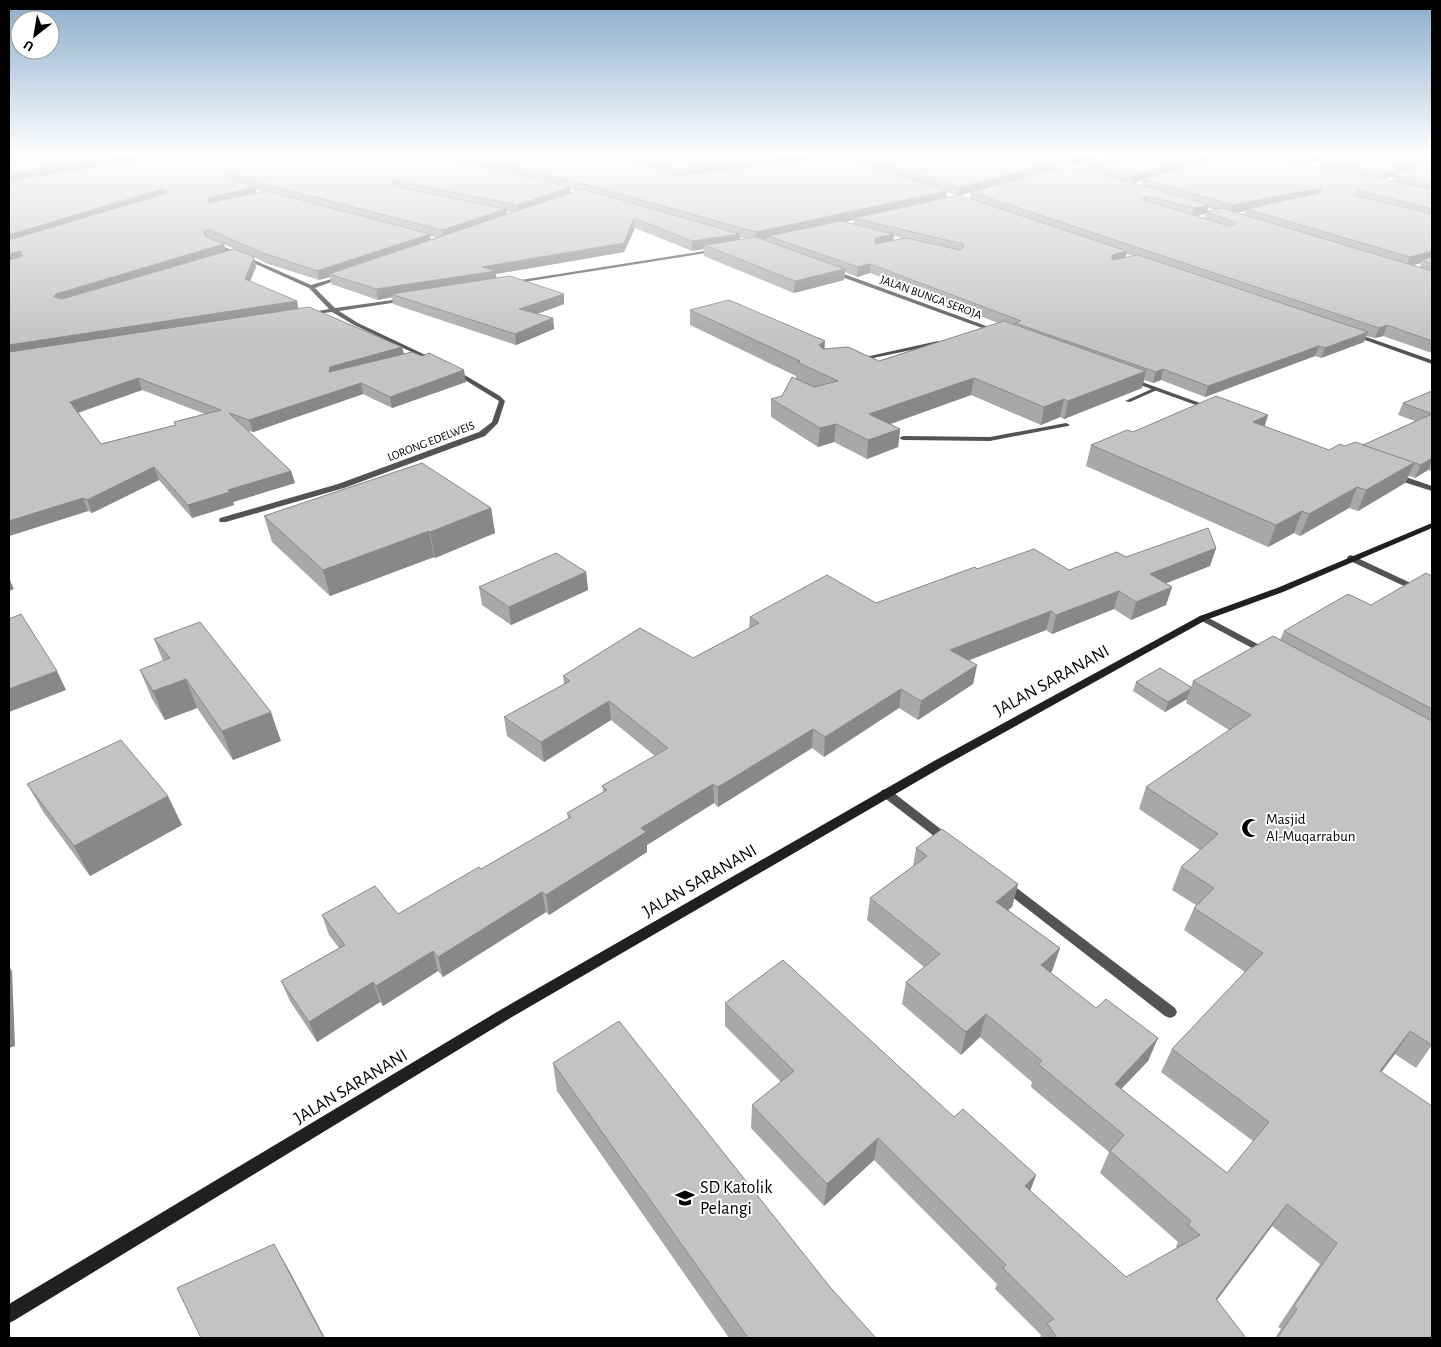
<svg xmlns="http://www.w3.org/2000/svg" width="1441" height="1347" font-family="'Alegreya Sans',sans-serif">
<rect width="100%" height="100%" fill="#fff"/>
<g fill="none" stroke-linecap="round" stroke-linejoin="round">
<!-- lane -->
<g fill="#535353" fill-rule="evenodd">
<polygon points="1093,155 1097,155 1094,158 1107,161 1105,162 1090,159"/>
<polygon points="938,341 941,343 940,344 859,361 856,359"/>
<polygon points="1154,388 1159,389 1130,402 1125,401"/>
<polygon points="1066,423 1070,425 1068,426 990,441 903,440 899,438 903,436 990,437"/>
</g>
<!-- street -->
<g fill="#535353" fill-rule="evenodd">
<polygon points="822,155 827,155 844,161 841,162"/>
<polygon points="213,242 311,285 345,275 345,277 315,288 335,308 407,298 408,299 405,301 339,311 358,323 438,361 433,362 354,325 332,312 307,315 307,313 329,309 309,288 211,244"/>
<polygon points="717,249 719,251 511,284 508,282"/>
<polygon points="833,270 1000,331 1001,332 996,333 831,273"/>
<polygon points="1351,333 1355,333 1432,360 1432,364 1351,335"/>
<polygon points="452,370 456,370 500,396 505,401 498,423 485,436 344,488 226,522 220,522 219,520 220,518 338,484 479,432 492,422 499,401 452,372"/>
<polygon points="1131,378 1211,407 1212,408 1207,409 1129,381 1128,380"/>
<polygon points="1391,474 1397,474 1432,486 1432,491 1391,478"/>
<polygon points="1351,555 1432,593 1432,599 1348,560 1347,558 1348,556"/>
<polygon points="1203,615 1269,650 1271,652 1269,654 1263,654 1200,620 1198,618 1200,616"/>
<polygon points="886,789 890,790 951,837 953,840 951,843 947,844 943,843 882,796 880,793 882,790"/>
<polygon points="1006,881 1010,883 1175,1008 1177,1012 1175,1016 1170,1018 1165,1016 1002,889 1000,886 1002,883"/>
</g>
<!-- secondary -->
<polygon fill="#202020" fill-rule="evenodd" points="1432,523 1432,528 1283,592 1206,620 942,767 512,1017 15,1320 9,1323 9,1304 502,1009 934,761 1200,616 1277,588"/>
</g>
<!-- wall -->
<g fill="#a8a8a8" fill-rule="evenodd">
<path d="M9,155H825V157L835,156L832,155H1092L1091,160L1106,161V157L1102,158L1098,157V155H1331L1310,165L1318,167L1320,161L1432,155V353L1383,336L1375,338L1366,336L1364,342L1321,358L1315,356L1205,397L1161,380L1153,383L1144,380L1142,388L1064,419L1060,417L1041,425L971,395L890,424L900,429L898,447L867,459L834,442L818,447L771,417V399L782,396L796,379V376L690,325V310L825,349L879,361L998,323L870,273L857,277L845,272L844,280L794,293L704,256V249L692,251L635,228L624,252L496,274V278L564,294V304L537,314L553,318L554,329L516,345L393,304L392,297L378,300L331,284L330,277L319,280L265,263L254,257L256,267L250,281L297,301L298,308L402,347L404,354L466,382L392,408L363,394L253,432L248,431L291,471L295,483L233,502L234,505L192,518L159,480L92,513L88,511L9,536ZM1080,164L1079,169L1070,166ZM1057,165L1066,167L1056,169ZM1394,176L1392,181L1384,180ZM1142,180L1141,185L1134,183ZM256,189L262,191H263L257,193ZM571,189L578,191L571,193ZM947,192L956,196L946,198ZM970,193V199L960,195ZM1208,208L1215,210L1207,211ZM506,211L507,212L513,213L507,215ZM1245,211L1244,215L1236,213ZM1205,214L1204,218L1197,216ZM854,220L853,224L845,222ZM430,236L438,238L431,240ZM894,236L902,238L893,240ZM740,237L747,239L740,240ZM224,244L234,249L226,251ZM1126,254L1133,256L1125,258ZM1421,263L1420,267L1413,265ZM142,390L205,414L174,422L175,425L101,444L78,412Z"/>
<polygon points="1432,391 1432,471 1428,470 1415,478 1409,476 1405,483 1358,511 1349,508 1300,536 1294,533 1268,547 1086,466 1091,445 1133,432 1268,415 1264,426 1329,450 1345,446 1363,445 1415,421 1398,415 1403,403"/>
<polygon points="491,508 495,533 435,558 434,557 330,596 272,542 264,516"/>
<polygon points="1216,548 1210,566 1166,583 1172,587 1166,605 1131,620 1114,609 1052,634 1046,630 969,660 977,665 973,684 918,720 899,708 824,757 812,748 718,807 714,803 647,845 647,852 549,915 546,912 443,977 438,971 383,1006 380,1002 317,1042 290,1001 281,981 339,948 329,935 322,915 398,914 481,869 568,819 567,813 603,792 602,786 655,756 611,720 544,762 507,736 504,717 564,684 563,676 693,658 749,628 750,617 876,603 977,569 1069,570 1126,557"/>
<polygon points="586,572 588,590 511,625 482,605 479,587"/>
<polygon points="1432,575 1432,1045 1416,1068 1395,1054 1381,1072 1432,1338 1275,1338 1281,1329 1278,1327 1320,1264 1272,1226 1217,1300 1246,1338 1040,1338 1041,1335 995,1289 997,1284 874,1160 824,1206 751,1128 752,1105 781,1082 725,1026 725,1003 954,1117 1036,1175 1030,1191 1126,1277 1177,1248 1176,1247 1178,1242 1100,1173 1109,1152 1031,1087 1032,1082 980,1037 961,1055 902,1004 906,982 924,967 867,920 870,898 913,866 916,848 1018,884 1012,907 1008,910 1060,948 1052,971 1051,973 1096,1008 1158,1038 1148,1061 1121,1089 1227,1173 1253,1141 1161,1072 1172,1049 1245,972 1184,930 1194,908 1196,905 1172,890 1181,867 1200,850 1139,809 1146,787 1229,730 1186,703 1187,699 1165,712 1133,691 1136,682 1191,687 1193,681 1280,640 1284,631 1371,605"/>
<polygon points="154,639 281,741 233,760 197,708 165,720 152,699 140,670 163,661"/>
<polygon points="27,784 182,825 90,876 44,813"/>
<polygon points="553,1063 830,1287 875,1337 875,1338 729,1338 557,1091"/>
</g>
<!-- shaded-wall -->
<g fill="#888">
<polygon points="9,155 56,155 9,162"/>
<polygon points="129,155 180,155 9,184 9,175 48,167"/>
<polygon points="476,155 511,155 476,159 477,163 467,165 466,157"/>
<polygon points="623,155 678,155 639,156 639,160 623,162"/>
<polygon points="793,155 825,155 825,158 678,178 678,170"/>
<polygon points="1086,155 1092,155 1090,161 1081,162 1080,164 1067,167 1068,159"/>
<polygon points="1102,155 1118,155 1107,155 1106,157 1102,158"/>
<polygon points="1205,155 1229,155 1142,179 1142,180 1129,184 1131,176"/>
<polygon points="1318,155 1331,155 1308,166 1310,158"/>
<polygon points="1432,156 1432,163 1380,181 1383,173"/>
<polygon points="1057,162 1056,170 971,192 970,193 958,196 959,188"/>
<polygon points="255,187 258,196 208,203 209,198"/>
<polygon points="571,187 571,195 519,214 518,205"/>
<polygon points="1322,188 1319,197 1246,209 1245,211 1230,214 1232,205"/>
<polygon points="162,189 164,197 9,245 9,235"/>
<polygon points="947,191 946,200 854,218 854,220 773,237 768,236 768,238 756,241 756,232"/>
<polygon points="1147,196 1146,204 1143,198"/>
<polygon points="1209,205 1207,212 1206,212 1205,214 1192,217 1194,208"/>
<polygon points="506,209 507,217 443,239 442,230"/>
<polygon points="634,218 635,228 624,252 496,274 497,281 391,294 392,297 378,300 376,289 482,267"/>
<polygon points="205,230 208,239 206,241 204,232"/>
<polygon points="430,234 431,243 329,274 330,277 319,280 317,271"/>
<polygon points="740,234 740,243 704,245 704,249 692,251 692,241"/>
<polygon points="894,234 893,243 875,247 875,238"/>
<polygon points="224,244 227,254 59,304 54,297 56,294"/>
<polygon points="20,251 24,260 9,265 9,254"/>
<polygon points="1127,251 1125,260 1110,264 1112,255"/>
<polygon points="1432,251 1432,260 1422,260 1421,263 1406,267 1410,257"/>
<polygon points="254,257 256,267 247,289 245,279"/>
<polygon points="870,264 870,273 857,277 858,267"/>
<polygon points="845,269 844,280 794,293 795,281"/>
<polygon points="564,294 564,304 520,320 519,309"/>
<polygon points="297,301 299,312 9,357 9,345"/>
<polygon points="553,318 554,329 516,345 515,334"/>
<polygon points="1387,325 1383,336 1375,338 1379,328"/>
<polygon points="1368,332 1364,342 1321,358 1325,348"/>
<polygon points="825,341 824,358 819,345"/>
<polygon points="1319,346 1315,356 1205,397 1208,386"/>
<polygon points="402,347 405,358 329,372 330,367"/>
<polygon points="1163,369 1161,380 1153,383 1156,372"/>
<polygon points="464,370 466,382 392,408 390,397"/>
<polygon points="1146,371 1142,388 1064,419 1068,401"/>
<polygon points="138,378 142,390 75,414 70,402"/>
<polygon points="974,378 971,395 868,432 869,414"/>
<polygon points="361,383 363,394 253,432 249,420"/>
<polygon points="1064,399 1060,417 1041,425 1044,407"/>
<polygon points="1268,415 1262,435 1253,422"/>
<polygon points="836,424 834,442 818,447 820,428"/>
<polygon points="900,429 898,447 867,459 868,440"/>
<polygon points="1432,458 1432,461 1428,470 1415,478 1421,465"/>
<polygon points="1415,462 1405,483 1358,511 1366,490"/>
<polygon points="154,467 159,480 92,513 87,500"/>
<polygon points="291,471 295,483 233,502 234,505 192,518 188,505 228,490"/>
<polygon points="1357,487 1349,508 1300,536 1309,514"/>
<polygon points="83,498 88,511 9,536 9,521"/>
<polygon points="491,508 495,533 435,558 430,532"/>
<polygon points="1302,511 1294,533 1268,547 1276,525"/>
<polygon points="429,531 434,557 330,596 323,570"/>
<polygon points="1216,548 1210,566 1144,592 1150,574"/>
<polygon points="586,572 588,590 511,625 509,607"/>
<polygon points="9,578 14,589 9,591"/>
<polygon points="1172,587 1166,605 1131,620 1136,602"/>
<polygon points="1119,591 1114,609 1052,634 1056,615"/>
<polygon points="1051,611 1046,630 947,669 950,650"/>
<polygon points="977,665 973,684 918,720 921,701"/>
<polygon points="57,671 66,690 9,712 9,689"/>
<polygon points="186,679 197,708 165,720 153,691"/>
<polygon points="901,689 899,708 824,757 825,737"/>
<polygon points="1190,689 1187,699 1165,712 1168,702"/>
<polygon points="609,701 611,720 544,762 541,742"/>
<polygon points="271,712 281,741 233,760 222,731"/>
<polygon points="813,729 812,748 718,807 718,787"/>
<polygon points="713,784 714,803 647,845 647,852 549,915 546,895 641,828"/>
<polygon points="168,796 182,825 90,876 74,846"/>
<polygon points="1018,884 1012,907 991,925 996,902"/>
<polygon points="542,892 546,912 443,977 438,957"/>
<polygon points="1060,948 1052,971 1034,988 1041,965"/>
<polygon points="433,951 438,971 383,1006 376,986"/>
<polygon points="9,966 12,971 15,1046 9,1048"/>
<polygon points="373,982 380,1002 317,1042 309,1022"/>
<polygon points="986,1014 980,1037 961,1055 966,1032"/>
<polygon points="1410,1031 1395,1054 1365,1094 1380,1071"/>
<polygon points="1158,1038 1148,1061 1105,1106 1115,1084"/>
<polygon points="878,1138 874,1160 824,1206 827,1184"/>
<polygon points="1036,1175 1028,1197 1025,1186"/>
<polygon points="1287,1204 1272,1226 1202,1320 1216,1299"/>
<polygon points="274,1244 290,1272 325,1338 324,1338"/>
</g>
<!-- building -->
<g fill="#c3c3c3" stroke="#888" fill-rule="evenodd">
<polygon points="39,155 129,155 48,167 9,175 9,160"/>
<polygon points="166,155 433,155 571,187 518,205 392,180 393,186 506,209 442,230 268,185 229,173 229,178 255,187 209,198 208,203 266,191 430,234 317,271 263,253 210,230 205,230 204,232 205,236 224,244 56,294 54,297 62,299 234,249 254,257 245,279 297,301 9,345 9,260 23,256 20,251 9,254 9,240 167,193 168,191 162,189 9,235 9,181"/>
<polygon points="456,155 476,155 466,157"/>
<polygon points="495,155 623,155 624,157 678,176 838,155 947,191 756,232 584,184 476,159"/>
<polygon points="648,155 793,155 678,170 639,156"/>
<polygon points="856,155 1029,155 1057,162 959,188"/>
<polygon points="1049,155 1086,155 1068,159"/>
<polygon points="1107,155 1205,155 1131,176 1081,162 1094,159 1120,163 1122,161 1121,159"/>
<polygon points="1229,155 1259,155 1432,189 1432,209 1357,190 1353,195 1432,214 1432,251 1410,257 1246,209 1319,193 1322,188 1232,205 1142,179"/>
<polygon points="1290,155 1318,155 1310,158"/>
<polygon points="1332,155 1432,155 1432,156 1383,173 1320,161"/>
<polygon points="1432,161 1432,183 1394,175"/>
<polygon points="1068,166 1137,184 1209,205 1194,208 1147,196 1143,198 1144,200 1229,226 1234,225 1235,222 1206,212 1221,208 1432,271 1432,341 1387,325 1379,328 971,192"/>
<polygon points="582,189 740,234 692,241 634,218 624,243 482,267 496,271 376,289 329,274"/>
<polygon points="959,195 1127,251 1112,255 1112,260 1138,255 1368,332 1325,348 1319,346 1208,386 1163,369 1156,372 1015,323 1021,321 870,264 858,267 768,236 841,221 894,234 875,238 875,244 906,238 960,250 964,247 963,244 854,218"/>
<polygon points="756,237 845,269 795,281 704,245"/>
<polygon points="1432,257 1432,264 1422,260"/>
<polygon points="510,276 564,294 519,309 553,318 515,334 391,294"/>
<polygon points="729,300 825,341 819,345 823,349 848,347 879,361 1004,321 1146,371 1068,401 1064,399 1044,407 974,378 869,414 900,429 868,440 836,424 820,428 771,399 782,396 792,377 814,387 838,381 797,362 800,361 690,310"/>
<path d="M309,307L402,347L330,367L329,372L412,352L422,356L429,353L464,370L390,397L361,383L249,420L229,413L291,471L228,490L230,492L188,505L154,467L87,500L83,498L9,521V352ZM138,378L221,410L174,422L176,425L101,444L70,402Z"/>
<polygon points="1432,391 1432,414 1403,403"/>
<polygon points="1216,396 1268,415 1253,422 1329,450 1340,444 1345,446 1355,442 1415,462 1366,490 1357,487 1309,514 1302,511 1276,525 1091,445 1127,430 1133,432"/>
<polygon points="1432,414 1432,458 1421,465 1363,445"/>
<polygon points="422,463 491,508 430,532 429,531 323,570 264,516"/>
<polygon points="1208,528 1216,548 1150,574 1172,587 1136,602 1119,591 1056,615 1051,611 950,650 977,665 921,701 901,689 825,737 813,729 718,787 713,784 641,828 646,832 546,895 542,892 438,957 433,951 376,986 373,982 309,1022 281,981 345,945 322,915 375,886 398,914 479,867 481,869 571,817 567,813 607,790 602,786 668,748 609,701 541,742 504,717 570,681 563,676 640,628 693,658 759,623 750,617 827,575 876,603 975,567 977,569 1034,549 1069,570 1117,552 1126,557"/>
<polygon points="556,553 586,572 509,607 479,587"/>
<polygon points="1426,573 1432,576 1432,709 1284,631 1348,594 1371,605"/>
<polygon points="21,614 57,671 9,689 9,619"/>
<polygon points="200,622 271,712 222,731 186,679 153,691 140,670 170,658 154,639"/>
<polygon points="1273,636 1432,721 1432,1045 1410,1031 1380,1071 1432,1106 1432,1338 1277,1338 1297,1309 1294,1306 1337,1243 1287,1204 1216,1299 1246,1338 1057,1338 1047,1323 1054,1319 1003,1268 1006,1265 878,1138 827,1184 752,1105 794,1071 725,1003 783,960 954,1117 963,1109 1036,1175 1025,1186 1126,1277 1200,1235 1188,1225 1191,1221 1110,1151 1124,1135 1038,1064 1042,1061 986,1014 966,1032 906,982 940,954 870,898 927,856 916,848 942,829 1018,884 996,902 1060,948 1041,965 1096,1008 1106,999 1158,1038 1115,1084 1227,1173 1269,1122 1172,1049 1263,953 1194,908 1214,888 1181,867 1218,834 1146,787 1251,715 1193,681"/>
<polygon points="1160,668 1191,687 1190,689 1168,702 1136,682"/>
<polygon points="121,740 168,796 74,846 27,784"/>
<polygon points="619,1021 830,1287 875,1337 874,1338 748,1338 553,1063"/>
<polygon points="274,1244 324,1338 201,1338 177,1288"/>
</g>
<!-- sky -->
<linearGradient id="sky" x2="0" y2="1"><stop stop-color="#8baccc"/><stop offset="0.45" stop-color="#fff"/><stop offset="1" stop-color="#fff" stop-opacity="0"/></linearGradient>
<rect width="1441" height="343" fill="url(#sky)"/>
<!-- icons -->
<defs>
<g id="mosque-bare" transform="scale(1.5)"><path d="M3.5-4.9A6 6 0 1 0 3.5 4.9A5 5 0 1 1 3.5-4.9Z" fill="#000" stroke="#fff" stroke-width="2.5" paint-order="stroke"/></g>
<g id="school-bare" transform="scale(1.5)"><path d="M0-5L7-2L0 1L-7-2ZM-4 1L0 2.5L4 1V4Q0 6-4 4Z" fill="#000" stroke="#fff" stroke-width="2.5" paint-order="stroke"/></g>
</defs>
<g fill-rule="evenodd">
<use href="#mosque-bare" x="1251" y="828"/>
<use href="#school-bare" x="685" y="1198"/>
</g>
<g text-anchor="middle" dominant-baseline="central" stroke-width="4" stroke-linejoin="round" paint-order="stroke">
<!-- far-street labels -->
<g font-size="12" fill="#000" stroke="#fff">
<text transform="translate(931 297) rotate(20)">JALAN BUNGA SEROJA</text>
<text transform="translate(431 441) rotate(-21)">LORONG EDELWEIS</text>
</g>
<!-- poi labels -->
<g font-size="15" fill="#000" stroke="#fff" text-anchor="start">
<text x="1266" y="819">Masjid<tspan x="1266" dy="17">Al-Muqarrabun</tspan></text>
</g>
<!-- near-street labels -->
<g font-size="18" fill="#000" stroke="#fff">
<text transform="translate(1052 681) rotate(-29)">JALAN SARANANI</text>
<text transform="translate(700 881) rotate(-30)">JALAN SARANANI</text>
<text transform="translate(351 1087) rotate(-31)">JALAN SARANANI</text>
</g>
<!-- near-poi labels -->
<g font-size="18" fill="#000" stroke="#fff" text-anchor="start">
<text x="700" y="1188">SD Katolik<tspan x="700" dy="21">Pelangi</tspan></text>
</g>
</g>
<!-- border -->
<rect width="1441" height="1347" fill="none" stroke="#000000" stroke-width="20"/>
<!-- north arrow -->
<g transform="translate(35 35) rotate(211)"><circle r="24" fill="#ffffff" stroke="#999999"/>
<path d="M0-4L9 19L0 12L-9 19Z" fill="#000000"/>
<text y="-8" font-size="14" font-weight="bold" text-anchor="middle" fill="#000000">U</text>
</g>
</svg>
